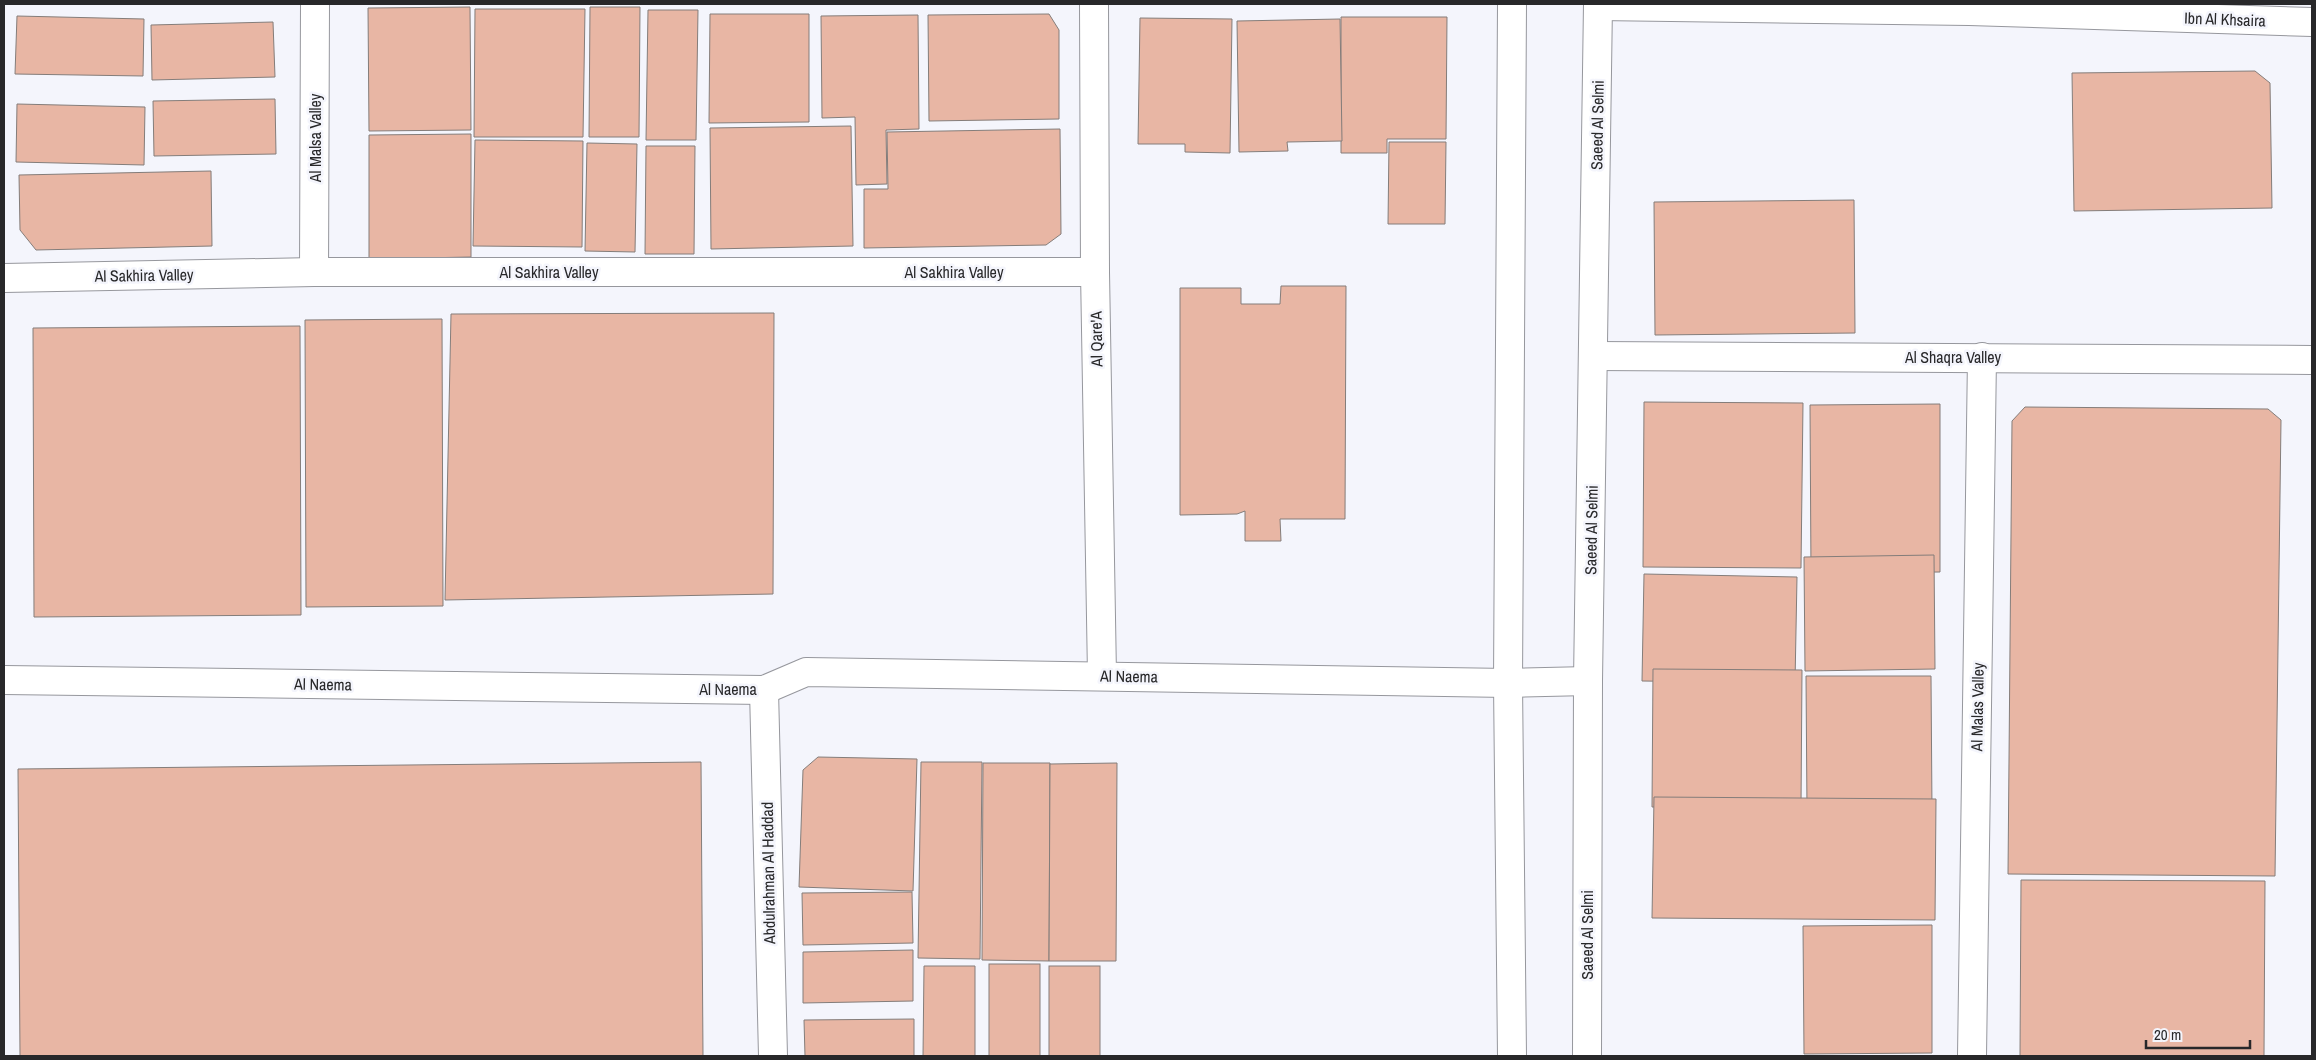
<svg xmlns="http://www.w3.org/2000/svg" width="2316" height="1060" font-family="'Archivo Narrow',sans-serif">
<rect width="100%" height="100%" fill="#f4f5fc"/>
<!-- building -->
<g fill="#e8b6a4" stroke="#847d7a">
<polygon points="470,7 471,130 369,131 368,8"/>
<polygon points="590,7 640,7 639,137 589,137"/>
<polygon points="475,9 585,9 583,137 474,137"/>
<polygon points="648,10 698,10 696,140 646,140"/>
<polygon points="710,14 809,14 809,122 709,123"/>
<polygon points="1049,14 1059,30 1059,119 929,121 928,15"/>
<polygon points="918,15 919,129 886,130 887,184 856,185 855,117 822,118 821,16"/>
<polygon points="17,16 144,19 143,76 15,74"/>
<polygon points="1341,17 1447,17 1446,139 1387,139 1387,153 1341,153"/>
<polygon points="1140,18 1232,19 1230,153 1185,152 1185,144 1138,144"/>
<polygon points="1340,19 1342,141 1287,142 1288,151 1239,152 1237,21"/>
<polygon points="273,22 275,77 152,80 151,25"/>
<polygon points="2255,71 2270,83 2272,208 2074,211 2072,73"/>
<polygon points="275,99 276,154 154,156 153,101"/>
<polygon points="17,104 145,107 144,165 16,162"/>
<polygon points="851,126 853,246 711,249 710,128"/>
<polygon points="1060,129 1061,234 1046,245 864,248 864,189 888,189 887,132"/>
<polygon points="471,134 471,257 369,259 369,135"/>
<polygon points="475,140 583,141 582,247 473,246"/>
<polygon points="1389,142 1446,142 1445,224 1388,224"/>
<polygon points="587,143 637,144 635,252 585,251"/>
<polygon points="646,146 695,146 694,254 645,254"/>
<polygon points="211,171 212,246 36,250 20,230 19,175"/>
<polygon points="1854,200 1855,333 1655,335 1654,202"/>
<polygon points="1281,286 1346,286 1345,519 1280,519 1281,541 1245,541 1245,511 1237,514 1180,515 1180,288 1241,288 1241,304 1280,304"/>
<polygon points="774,313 773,594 445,600 451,314"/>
<polygon points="442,319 443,606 306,607 305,320"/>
<polygon points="300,326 301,615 34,617 33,328"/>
<polygon points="1644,402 1803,403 1801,568 1643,567"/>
<polygon points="1940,404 1940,572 1811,573 1810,405"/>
<polygon points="2025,407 2268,409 2281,420 2275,876 2008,874 2012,421"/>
<polygon points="1934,555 1935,669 1805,671 1804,557"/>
<polygon points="1644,574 1797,577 1795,683 1642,681"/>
<polygon points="1653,669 1802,670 1801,807 1652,807"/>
<polygon points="1806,676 1931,676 1932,810 1807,811"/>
<polygon points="818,757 917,759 913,891 799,887 803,770"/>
<polygon points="701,762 703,1056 20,1056 18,769"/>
<polygon points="921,762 982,762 980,959 918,958"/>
<polygon points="983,763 1050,763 1049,961 982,960"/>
<polygon points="1117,763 1116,961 1049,961 1050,764"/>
<polygon points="1654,797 1936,799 1935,920 1652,918"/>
<polygon points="2021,880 2265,881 2264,1056 2020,1056"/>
<polygon points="912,892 913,943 803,945 802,893"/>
<polygon points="1932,925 1932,1053 1804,1054 1803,926"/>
<polygon points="913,950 913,1001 803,1003 803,952"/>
<rect x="989" y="964" width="51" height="92"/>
<polygon points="924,966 975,966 975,1056 923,1056"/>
<rect x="1049" y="966" width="51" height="90"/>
<polygon points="914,1019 914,1056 805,1056 804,1020"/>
</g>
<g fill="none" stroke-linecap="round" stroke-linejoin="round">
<!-- street casing -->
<g stroke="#96979d" stroke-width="30">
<g id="street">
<polyline points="1094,4 1095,272 1102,675"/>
<polyline points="1598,6 1969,11 2312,22"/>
<polyline points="314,272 315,4"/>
<polyline points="4,278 314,272 1095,272"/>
<polyline points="1594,356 2312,360"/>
<polyline points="4,680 764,690 806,672 1508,683"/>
<polyline points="764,690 773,1056"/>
<polyline points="1972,1056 1982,357"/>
</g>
</g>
<!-- secondary casing -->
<g stroke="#96979d" stroke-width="30">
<g id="secondary">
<polyline points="1512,4 1508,683 1512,1056"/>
<polyline points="1508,683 1588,681"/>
<polyline points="1587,1056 1588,681 1598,4"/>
</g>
</g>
<!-- street -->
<use href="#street" stroke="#fff" stroke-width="28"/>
<!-- secondary -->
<use href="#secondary" stroke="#fff" stroke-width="28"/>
</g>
<g text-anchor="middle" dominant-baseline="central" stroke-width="5" stroke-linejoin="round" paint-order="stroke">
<!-- street labels -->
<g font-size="16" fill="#28282a" stroke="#f4f5fc">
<text transform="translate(2225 19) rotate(2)">Ibn Al Khsaira</text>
<text transform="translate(1597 125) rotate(-89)">Saeed Al Selmi</text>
<text transform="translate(315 138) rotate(-90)">Al Malsa Valley</text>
<text x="549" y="272">Al Sakhira Valley</text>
<text x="954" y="272">Al Sakhira Valley</text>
<text transform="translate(144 275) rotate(-1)">Al Sakhira Valley</text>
<text transform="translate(1096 339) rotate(-91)">Al Qare'A</text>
<text x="1953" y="357">Al Shaqra Valley</text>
<text transform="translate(1591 530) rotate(-89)">Saeed Al Selmi</text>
<text transform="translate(1129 676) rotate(1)">Al Naema</text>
<text transform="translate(323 684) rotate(1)">Al Naema</text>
<text x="728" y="689">Al Naema</text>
<text transform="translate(1977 707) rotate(-89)">Al Malas Valley</text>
<text transform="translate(768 873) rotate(-91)">Abdulrahman Al Haddad</text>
<text transform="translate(1587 935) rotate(-90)">Saeed Al Selmi</text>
</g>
</g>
<!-- border -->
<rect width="2316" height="1060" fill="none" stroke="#28282a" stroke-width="10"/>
<!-- scale -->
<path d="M2146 1040v8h104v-8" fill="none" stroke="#28282a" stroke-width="2.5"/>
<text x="2154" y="1040" font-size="15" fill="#28282a" stroke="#f4f5fc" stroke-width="4" paint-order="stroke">20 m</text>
</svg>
